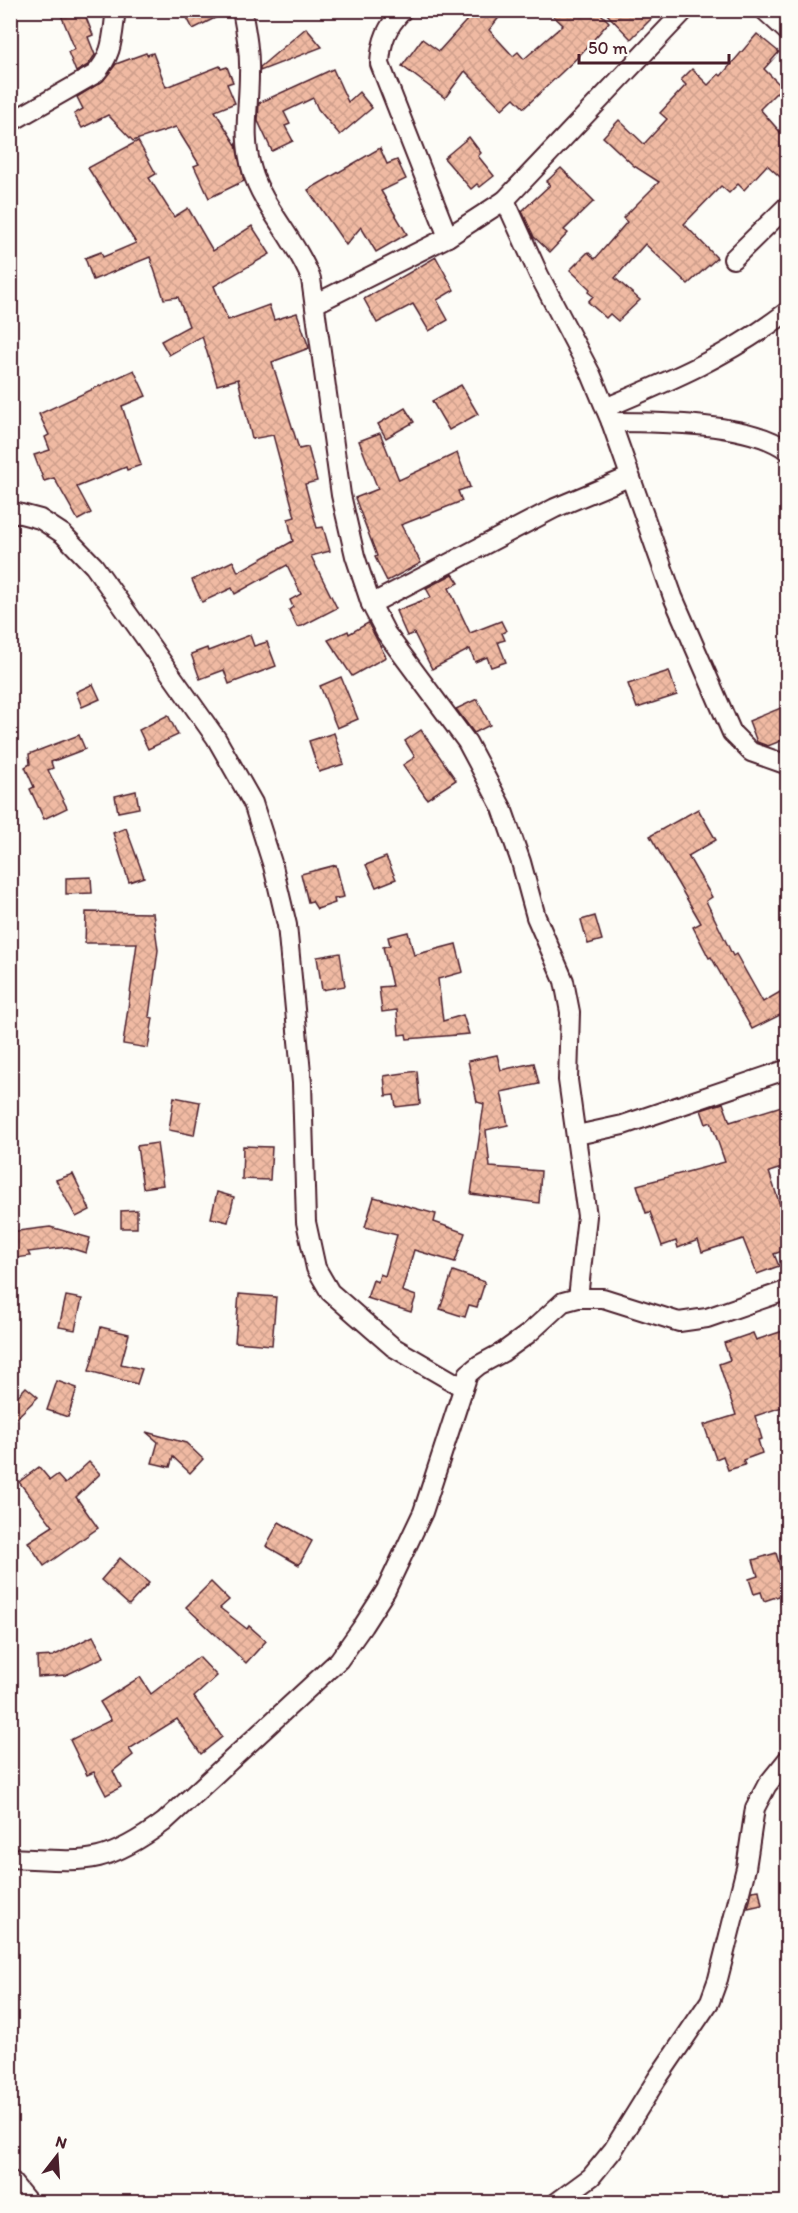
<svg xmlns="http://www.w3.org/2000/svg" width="798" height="2213" font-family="Itim,sans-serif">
<defs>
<pattern id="building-cross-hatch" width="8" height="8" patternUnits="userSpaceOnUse" patternTransform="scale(1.5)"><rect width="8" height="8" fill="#f0baa3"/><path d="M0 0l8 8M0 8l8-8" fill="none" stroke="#cf9f8c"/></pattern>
</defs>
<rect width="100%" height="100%" fill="#fdfcf7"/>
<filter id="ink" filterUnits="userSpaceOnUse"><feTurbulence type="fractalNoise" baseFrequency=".0167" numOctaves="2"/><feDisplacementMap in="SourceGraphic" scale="12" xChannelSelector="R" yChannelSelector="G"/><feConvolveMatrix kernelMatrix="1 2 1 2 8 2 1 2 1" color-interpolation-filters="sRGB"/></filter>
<g filter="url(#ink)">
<!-- building -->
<g fill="url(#building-cross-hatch)" stroke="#4a1f2b" stroke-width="1.5">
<polygon points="59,10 83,10 93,35 88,37 95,55 88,65 76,72 68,52 75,49"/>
<polygon points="183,10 231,10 193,29"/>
<polygon points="476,10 505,10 489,30 513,56 518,52 524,59 563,25 547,10 597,10 609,22 579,56 524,108 514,98 502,109 465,71 445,98 402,66 422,39 439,51"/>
<polygon points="603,10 660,10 631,39"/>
<polygon points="306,28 322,47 260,71 260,67"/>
<polygon points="757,34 779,52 764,69 782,87 760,109 788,141 788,184 767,165 744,190 738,184 729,193 721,186 684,224 717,258 688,284 645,244 615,278 640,300 618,321 610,314 606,318 588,302 593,296 588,292 590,289 570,270 588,252 595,259 627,222 623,218 659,182 634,166 603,137 619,120 644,144 667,119 660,113 686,85 681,80 692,69 708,85 719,74 721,76"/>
<polygon points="146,53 147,55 153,53 166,87 220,66 221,69 227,67 233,82 227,84 235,103 215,111 236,145 244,181 209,198 194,166 199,164 176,127 133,141 108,115 82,128 74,114 83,109 77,97 103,81 116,64"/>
<polygon points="333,69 348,102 359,92 372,108 340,135 318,109 313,98 284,112 290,124 285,126 293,141 272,151 258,121 259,103"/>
<polygon points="469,137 481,153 478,156 494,176 480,187 477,184 471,189 444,158"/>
<polygon points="138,141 156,174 149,178 174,217 188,208 213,251 252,226 270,254 214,286 228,320 269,305 274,320 297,313 309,348 272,362 299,449 308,447 317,481 305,484 317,528 323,527 330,551 311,556 337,608 302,626 297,627 289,610 293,607 290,600 301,594 287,565 235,594 232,588 202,602 192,580 233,561 238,572 293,541 288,519 295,517 273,435 252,439 238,379 217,385 202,336 169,355 161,341 189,326 178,297 164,299 150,257 93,280 85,258 101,252 103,257 136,243 88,168"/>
<polygon points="380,148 387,164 397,160 406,179 381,191 407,234 376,252 361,227 346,245 308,190"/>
<polygon points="561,168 594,201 564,230 568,233 550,252 534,237 522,211 550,185 546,182"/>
<polygon points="436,257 454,290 437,300 448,320 429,331 413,304 377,323 364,299"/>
<polygon points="134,370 146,396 122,406 141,465 127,470 126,467 77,487 91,513 78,520 54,478 44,481 34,455 50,450 45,437 49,435 39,414"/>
<polygon points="461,385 478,414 449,430 432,401"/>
<polygon points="405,408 414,422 386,438 378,424"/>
<polygon points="380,433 399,480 457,453 470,487 458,491 462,501 401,525 421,563 387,581 375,557 377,556 355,498 378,489 359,441"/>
<polygon points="453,574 459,583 449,588 470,633 501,621 506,631 502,633 505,640 498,642 506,662 491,667 487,657 475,662 470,649 432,669 414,633 407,636 396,611 431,597 426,588"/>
<polygon points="368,623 386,657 352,676 328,640 348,631 349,634"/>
<polygon points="250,635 254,646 267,642 276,666 229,684 224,670 200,679 191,654 207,648 208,651"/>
<polygon points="669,671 677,695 637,708 628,684"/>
<polygon points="341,677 358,719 337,728 320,686"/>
<polygon points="93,684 100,699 82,707 76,692"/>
<polygon points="477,699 490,725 474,733 456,709"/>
<polygon points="788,705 788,738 768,746 757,742 749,721"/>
<polygon points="168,715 178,735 148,749 139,730"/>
<polygon points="421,730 456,780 427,799 403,765 415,757 405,741"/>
<polygon points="334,733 344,764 319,772 309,741"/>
<polygon points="79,735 85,749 51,762 53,768 48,770 67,808 44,819 30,789 34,787 25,767 30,764 29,754"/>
<polygon points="136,791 139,808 118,812 115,796"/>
<polygon points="698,809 716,840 688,856 712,897 706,901 733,956 736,954 763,1002 780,992 788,1006 788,1011 752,1029 711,957 709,958 693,927 701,923 650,836"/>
<polygon points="126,828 144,877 129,882 113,833"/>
<polygon points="386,857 396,879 376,887 366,865"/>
<polygon points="336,865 344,897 334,899 335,903 317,909 312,901 308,902 301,874"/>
<polygon points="91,877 92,893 66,894 66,878"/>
<polygon points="86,912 153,913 158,950 149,1017 153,1018 148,1048 123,1044 137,943 85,943"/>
<polygon points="595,916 602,940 588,944 581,920"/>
<polygon points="408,932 414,955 456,944 463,972 438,979 443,1021 463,1015 469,1034 407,1039 406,1034 399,1035 397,1010 382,1012 379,987 392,986 383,947 390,945 388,937"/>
<polygon points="340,953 345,986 322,990 317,957"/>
<polygon points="497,1055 501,1070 534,1063 539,1084 501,1092 508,1125 486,1130 490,1167 541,1171 539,1203 471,1194 484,1104 477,1102 468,1061"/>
<polygon points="417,1071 420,1104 396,1107 394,1095 386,1096 384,1076"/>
<polygon points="174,1097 200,1102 194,1135 169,1130"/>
<polygon points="723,1103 730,1122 788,1104 788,1166 769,1172 785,1220 779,1222 788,1249 774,1254 779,1266 757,1274 743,1239 702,1252 698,1240 678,1248 676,1241 662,1246 650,1212 646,1213 637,1185 725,1162 711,1122 706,1124 701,1110"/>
<polygon points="157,1143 163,1185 143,1188 137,1146"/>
<polygon points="243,1146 272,1147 270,1180 242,1179"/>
<polygon points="73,1174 90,1210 76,1217 56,1180"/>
<polygon points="217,1192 234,1197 228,1222 211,1218"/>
<polygon points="374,1197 436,1214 434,1222 465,1233 455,1262 414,1250 402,1291 416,1296 411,1312 367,1298 373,1280 378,1282 380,1274 385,1276 397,1235 365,1227"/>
<polygon points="137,1210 137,1228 121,1228 121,1211"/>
<polygon points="50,1227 90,1238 86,1253 67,1247 28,1252 30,1256 10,1259 10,1232"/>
<polygon points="453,1271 485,1282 477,1307 469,1305 465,1317 440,1309"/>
<polygon points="239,1294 276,1297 272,1345 235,1342"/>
<polygon points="66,1296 82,1299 75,1330 59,1327"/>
<polygon points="101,1327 129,1334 121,1364 142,1369 137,1384 89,1371"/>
<polygon points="783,1331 788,1343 788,1405 755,1416 762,1439 758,1440 762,1453 743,1460 745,1465 728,1470 723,1456 716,1459 704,1425 736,1415 719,1364 730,1360 724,1343 753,1333 756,1340"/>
<polygon points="57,1381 77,1388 68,1417 47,1410"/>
<polygon points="26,1387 38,1397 10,1424 10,1404"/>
<polygon points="146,1432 186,1443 203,1459 190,1473 173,1457 170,1467 152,1463 158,1442"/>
<polygon points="89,1462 100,1474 76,1497 98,1528 44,1566 28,1542 53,1526 19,1482 39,1467 50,1480 57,1475 65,1484"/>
<polygon points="279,1522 312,1541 299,1565 266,1546"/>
<polygon points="776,1553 788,1593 764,1601 761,1592 754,1594 749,1579 758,1576 753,1560"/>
<polygon points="120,1558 149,1583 129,1605 101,1580"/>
<polygon points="211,1582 229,1600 220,1608 247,1629 249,1626 266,1641 246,1663 186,1607"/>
<polygon points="93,1636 104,1657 66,1675 38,1677 37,1657 53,1656"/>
<polygon points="199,1657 217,1676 194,1697 222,1737 201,1754 177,1719 129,1749 133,1755 113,1771 121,1787 106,1795 94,1772 87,1775 70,1740 111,1720 100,1702 140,1677 151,1694"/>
<polygon points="759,1890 762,1905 748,1908 752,1891"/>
</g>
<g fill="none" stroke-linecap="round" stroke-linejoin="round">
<!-- street casing -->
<g stroke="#4a1f2b" stroke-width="22">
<g id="street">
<path d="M242,10C246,32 250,53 249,74C249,107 242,138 252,170C262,206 297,241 311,279L341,495L355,556L371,604L386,633L467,742L502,808L521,862L536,917L564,981L570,1012L568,1080L587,1216L578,1298"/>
<path d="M403,10C387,27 381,40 380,64L448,237"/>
<polyline points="764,10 788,32"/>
<path d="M11,122L95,74C114,54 112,35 116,10"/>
<polyline points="505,200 539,275 591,374 611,422 673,597 732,733 751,752 788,765"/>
<polyline points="733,259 788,205"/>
<polyline points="315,304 448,237 505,200 685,10"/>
<path d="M605,408C672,380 729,356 788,311"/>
<path d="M611,422C656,422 751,422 788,451"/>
<polyline points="10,511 40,519 63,534 94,566 216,738 253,803 273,866 287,925 302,1083 306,1222 316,1268 330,1292 393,1347 462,1387"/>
<polyline points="371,604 555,508 629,477"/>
<polyline points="577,1135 623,1125 788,1069"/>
<path d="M10,1858C84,1861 102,1868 164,1822L339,1660L363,1626L386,1590L423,1512L468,1374L479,1365L503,1352L528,1334L563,1302L578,1298H603L679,1322L707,1318L788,1290"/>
<polyline points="10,2180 28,2202"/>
<polyline points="557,2202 591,2177 613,2150 657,2079 710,2001 718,1979 746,1868 755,1808 767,1785 788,1759"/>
</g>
</g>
<!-- street -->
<use href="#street" stroke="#fdfcf7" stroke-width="18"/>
</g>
</g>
<!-- margin -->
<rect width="798" height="2213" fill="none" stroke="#fdfcf7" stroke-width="36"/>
<rect x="18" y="18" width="762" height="2177" fill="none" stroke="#4a1f2b" stroke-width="2" filter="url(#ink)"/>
<!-- north arrow -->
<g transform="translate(57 2156) rotate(17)" stroke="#fdfcf7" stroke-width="4.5" paint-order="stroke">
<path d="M0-4.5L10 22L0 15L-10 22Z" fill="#4a1f2b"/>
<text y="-9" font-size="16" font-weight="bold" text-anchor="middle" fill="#4a1f2b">N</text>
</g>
<!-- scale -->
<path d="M579 54v9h150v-9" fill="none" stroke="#4a1f2b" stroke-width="3"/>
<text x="588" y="54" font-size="18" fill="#4a1f2b" stroke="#fdfcf7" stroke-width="4.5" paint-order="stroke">50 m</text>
</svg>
